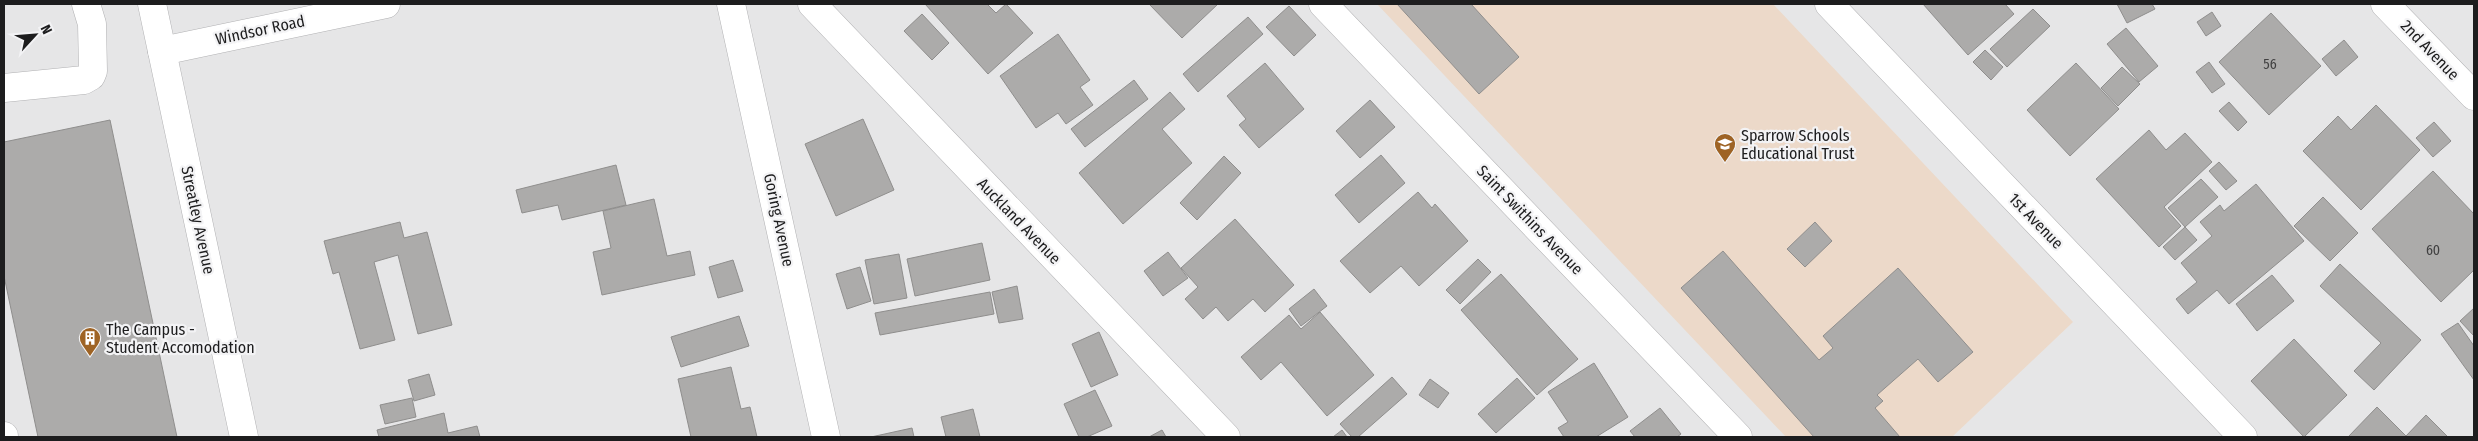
<svg xmlns="http://www.w3.org/2000/svg" width="2478" height="441" font-family="'Fira Sans Condensed',sans-serif">
<rect width="100%" height="100%" fill="#e6e6e7"/>
<!-- education -->
<polygon fill="#ecd9c9" points="1377,4 1773,4 2073,322 1952,437 1786,437"/>
<!-- building -->
<g fill="#acabaa" stroke="#8f8e8d">
<polygon points="925,4 987,4 996,13 1006,4 1033,33 988,74"/>
<polygon points="1149,4 1218,4 1182,38"/>
<polygon points="1397,4 1471,4 1519,57 1479,94"/>
<polygon points="1923,4 2005,4 2014,14 1968,55"/>
<polygon points="2117,4 2152,4 2155,9 2127,23"/>
<polygon points="1289,6 1316,35 1294,56 1266,27"/>
<polygon points="2033,9 2050,26 2007,67 1990,49"/>
<polygon points="2212,12 2221,26 2206,36 2197,22"/>
<polygon points="2271,13 2321,66 2269,115 2219,62"/>
<polygon points="922,14 949,43 932,60 904,31"/>
<polygon points="1248,17 1263,34 1198,92 1183,74"/>
<polygon points="2126,28 2158,66 2139,82 2107,44"/>
<polygon points="1058,34 1090,80 1080,87 1093,105 1066,124 1058,113 1036,128 1000,76"/>
<polygon points="2344,40 2358,57 2336,76 2322,59"/>
<polygon points="1985,50 2003,67 1991,80 1973,62"/>
<polygon points="2209,62 2225,84 2212,93 2196,72"/>
<polygon points="1265,63 1304,109 1259,148 1239,125 1246,119 1227,96"/>
<polygon points="2076,63 2119,109 2070,156 2027,110"/>
<polygon points="2122,67 2140,84 2118,106 2101,88"/>
<polygon points="1134,80 1148,99 1085,147 1071,129"/>
<polygon points="1170,92 1185,109 1162,129 1192,163 1123,224 1079,173"/>
<polygon points="1370,100 1395,127 1360,158 1336,131"/>
<polygon points="2229,102 2247,122 2238,131 2219,111"/>
<polygon points="2376,105 2420,150 2361,210 2303,151 2338,116 2351,130"/>
<polygon points="863,119 894,190 836,216 805,144"/>
<polygon points="110,120 177,437 38,437 4,276 4,142"/>
<polygon points="2434,122 2451,141 2433,157 2416,138"/>
<polygon points="2149,130 2166,150 2185,133 2212,162 2164,207 2181,226 2159,247 2096,179"/>
<polygon points="1381,155 1405,183 1359,223 1335,195"/>
<polygon points="1224,156 1241,173 1197,220 1180,203"/>
<polygon points="2219,162 2237,181 2226,190 2209,171"/>
<polygon points="616,165 626,205 562,220 558,205 522,213 516,190"/>
<polygon points="2433,171 2474,214 2474,270 2441,302 2372,229"/>
<polygon points="2201,179 2218,197 2185,227 2168,208"/>
<polygon points="2256,184 2304,241 2229,304 2217,290 2188,314 2176,299 2197,282 2181,263 2212,236 2200,222 2220,205 2224,211"/>
<polygon points="1418,192 1432,208 1435,204 1468,241 1419,286 1401,266 1370,293 1340,261"/>
<polygon points="2323,197 2358,233 2330,261 2294,226"/>
<polygon points="654,199 667,256 690,251 695,275 602,295 593,252 611,248 603,211"/>
<polygon points="1235,219 1294,285 1265,312 1253,299 1228,321 1216,307 1203,319 1185,299 1198,287 1181,268"/>
<polygon points="400,222 404,238 427,232 452,325 418,334 398,255 374,262 395,340 360,349 339,272 333,274 324,241"/>
<polygon points="1815,222 1832,241 1805,267 1787,249"/>
<polygon points="2185,227 2197,240 2175,260 2163,247"/>
<polygon points="982,243 990,280 915,296 907,259"/>
<polygon points="1723,251 1819,360 1833,348 1823,336 1898,268 1973,352 1938,382 1918,359 1877,395 1883,401 1875,408 1900,437 1814,437 1681,288"/>
<polygon points="1168,252 1188,278 1163,296 1144,271"/>
<polygon points="899,254 907,298 874,304 865,260"/>
<polygon points="1478,259 1491,272 1460,304 1446,290"/>
<polygon points="733,260 743,291 718,298 709,267"/>
<polygon points="2340,264 2421,340 2374,390 2354,371 2381,343 2320,286"/>
<polygon points="860,267 871,301 847,309 836,274"/>
<polygon points="1501,274 1578,359 1537,395 1461,310"/>
<polygon points="2272,275 2294,301 2257,331 2236,304"/>
<polygon points="1017,286 1023,319 999,323 992,292"/>
<polygon points="1314,289 1327,306 1301,326 1289,309"/>
<polygon points="990,292 994,314 880,335 875,313"/>
<polygon points="2474,308 2474,336 2460,321"/>
<polygon points="1320,312 1374,375 1327,416 1281,362 1261,380 1241,357 1289,315 1301,329"/>
<polygon points="739,316 749,346 681,367 671,337"/>
<polygon points="2458,323 2474,346 2474,380 2441,334"/>
<polygon points="1099,332 1118,375 1091,387 1072,344"/>
<polygon points="2294,339 2347,395 2304,437 2251,381"/>
<polygon points="1594,363 1628,417 1596,437 1564,437 1558,428 1568,422 1548,392"/>
<polygon points="731,367 741,409 750,407 757,437 691,437 678,379"/>
<polygon points="429,374 435,395 414,401 408,380"/>
<polygon points="1392,377 1407,394 1358,437 1352,437 1340,424"/>
<polygon points="1517,378 1535,398 1496,433 1478,414"/>
<polygon points="1430,379 1449,393 1438,408 1419,395"/>
<polygon points="1095,390 1112,426 1087,437 1079,437 1064,404"/>
<polygon points="412,398 416,417 385,424 380,405"/>
<polygon points="2377,407 2406,436 2426,415 2448,437 2348,437"/>
<polygon points="1660,408 1681,434 1677,437 1635,437 1630,431"/>
<polygon points="973,409 980,437 946,437 941,417"/>
<polygon points="444,413 448,433 477,426 480,437 379,437 377,430"/>
<polygon points="912,428 914,437 871,437"/>
<polygon points="1162,430 1166,437 1149,437"/>
<polygon points="1342,430 1347,437 1333,437"/>
</g>
<g fill="none" stroke-linecap="round" stroke-linejoin="round">
<!-- minor casing -->
<g stroke="#b1b1b3" stroke-width="29">
<g id="minor">
<polyline points="152,4 244,437"/>
<polyline points="731,4 826,437"/>
<polyline points="812,4 1226,437"/>
<polyline points="1323,4 1738,437"/>
<polyline points="1829,4 2243,437"/>
<polyline points="2385,4 2474,96"/>
<polyline points="162,51 386,4"/>
<polyline points="4,88 84,80 91,76 93,71 92,24 86,4"/>
<polyline points="4,436 4,437"/>
</g>
</g>
<!-- minor -->
<use href="#minor" stroke="#fff" stroke-width="28"/>
</g>
<!-- icons -->
<defs>
<g id="school-pin" transform="scale(1.125)"><path d="M0 17L-7.5 6A9.5 9.5 0 1 1 7.5 6Z" fill="#9e6324" stroke="#f3f3f5"/><path d="M0-5L7-2L0 1L-7-2ZM-4 1L0 2.5L4 1V4Q0 6-4 4Z" fill="#fff"/></g>
<g id="building-pin" transform="scale(1.125)"><path d="M0 17L-7.5 6A9.5 9.5 0 1 1 7.5 6Z" fill="#9e6324" stroke="#f3f3f5"/><path d="M-4-6H4V6H1V3H-1V6H-4ZM-2.5-4.3h1.7v1.8h-1.7ZM.8-4.3h1.7v1.8H.8ZM-2.5-1h1.7V.8h-1.7ZM.8-1h1.7V.8H.8Z" fill="#fff"/></g>
</defs>
<g fill-rule="evenodd">
<use href="#school-pin" x="1725" y="144"/>
<use href="#building-pin" x="90" y="338"/>
</g>
<g text-anchor="middle" dominant-baseline="central" stroke-width="4.5" stroke-linejoin="round" paint-order="stroke">
<!-- number labels -->
<g font-size="14" fill="#414041">
<text x="2270" y="64">56</text>
<text x="2433" y="250">60</text>
</g>
<!-- street labels -->
<g font-size="16" fill="#1d1d1e" stroke="#f3f3f5">
<text transform="translate(260 30) rotate(-12)">Windsor Road</text>
<text transform="translate(2430 50) rotate(46)">2nd Avenue</text>
<text transform="translate(198 220) rotate(78)">Streatley Avenue</text>
<text transform="translate(779 220) rotate(78)">Goring Avenue</text>
<text transform="translate(1530 220) rotate(46)">Saint Swithins Avenue</text>
<text transform="translate(1019 221) rotate(46)">Auckland Avenue</text>
<text transform="translate(2036 221) rotate(46)">1st Avenue</text>
</g>
<!-- poi labels -->
<g font-size="16" fill="#1d1d1e" stroke="#f3f3f5" text-anchor="start">
<text x="1741" y="135">Sparrow Schools<tspan x="1741" dy="18">Educational Trust</tspan></text>
<text x="106" y="329">The Campus -<tspan x="106" dy="18">Student Accomodation</tspan></text>
</g>
</g>
<!-- border -->
<rect width="2478" height="441" fill="none" stroke="#1d1d1e" stroke-width="10"/>
<!-- north arrow -->
<g transform="translate(35 35) rotate(64)" stroke="#f3f3f5" stroke-width="4" paint-order="stroke">
<path d="M0-4L9 19L0 12L-9 19Z" fill="#1d1d1e"/>
<text y="-8" font-size="14" font-weight="bold" text-anchor="middle" fill="#1d1d1e">N</text>
</g>
</svg>
